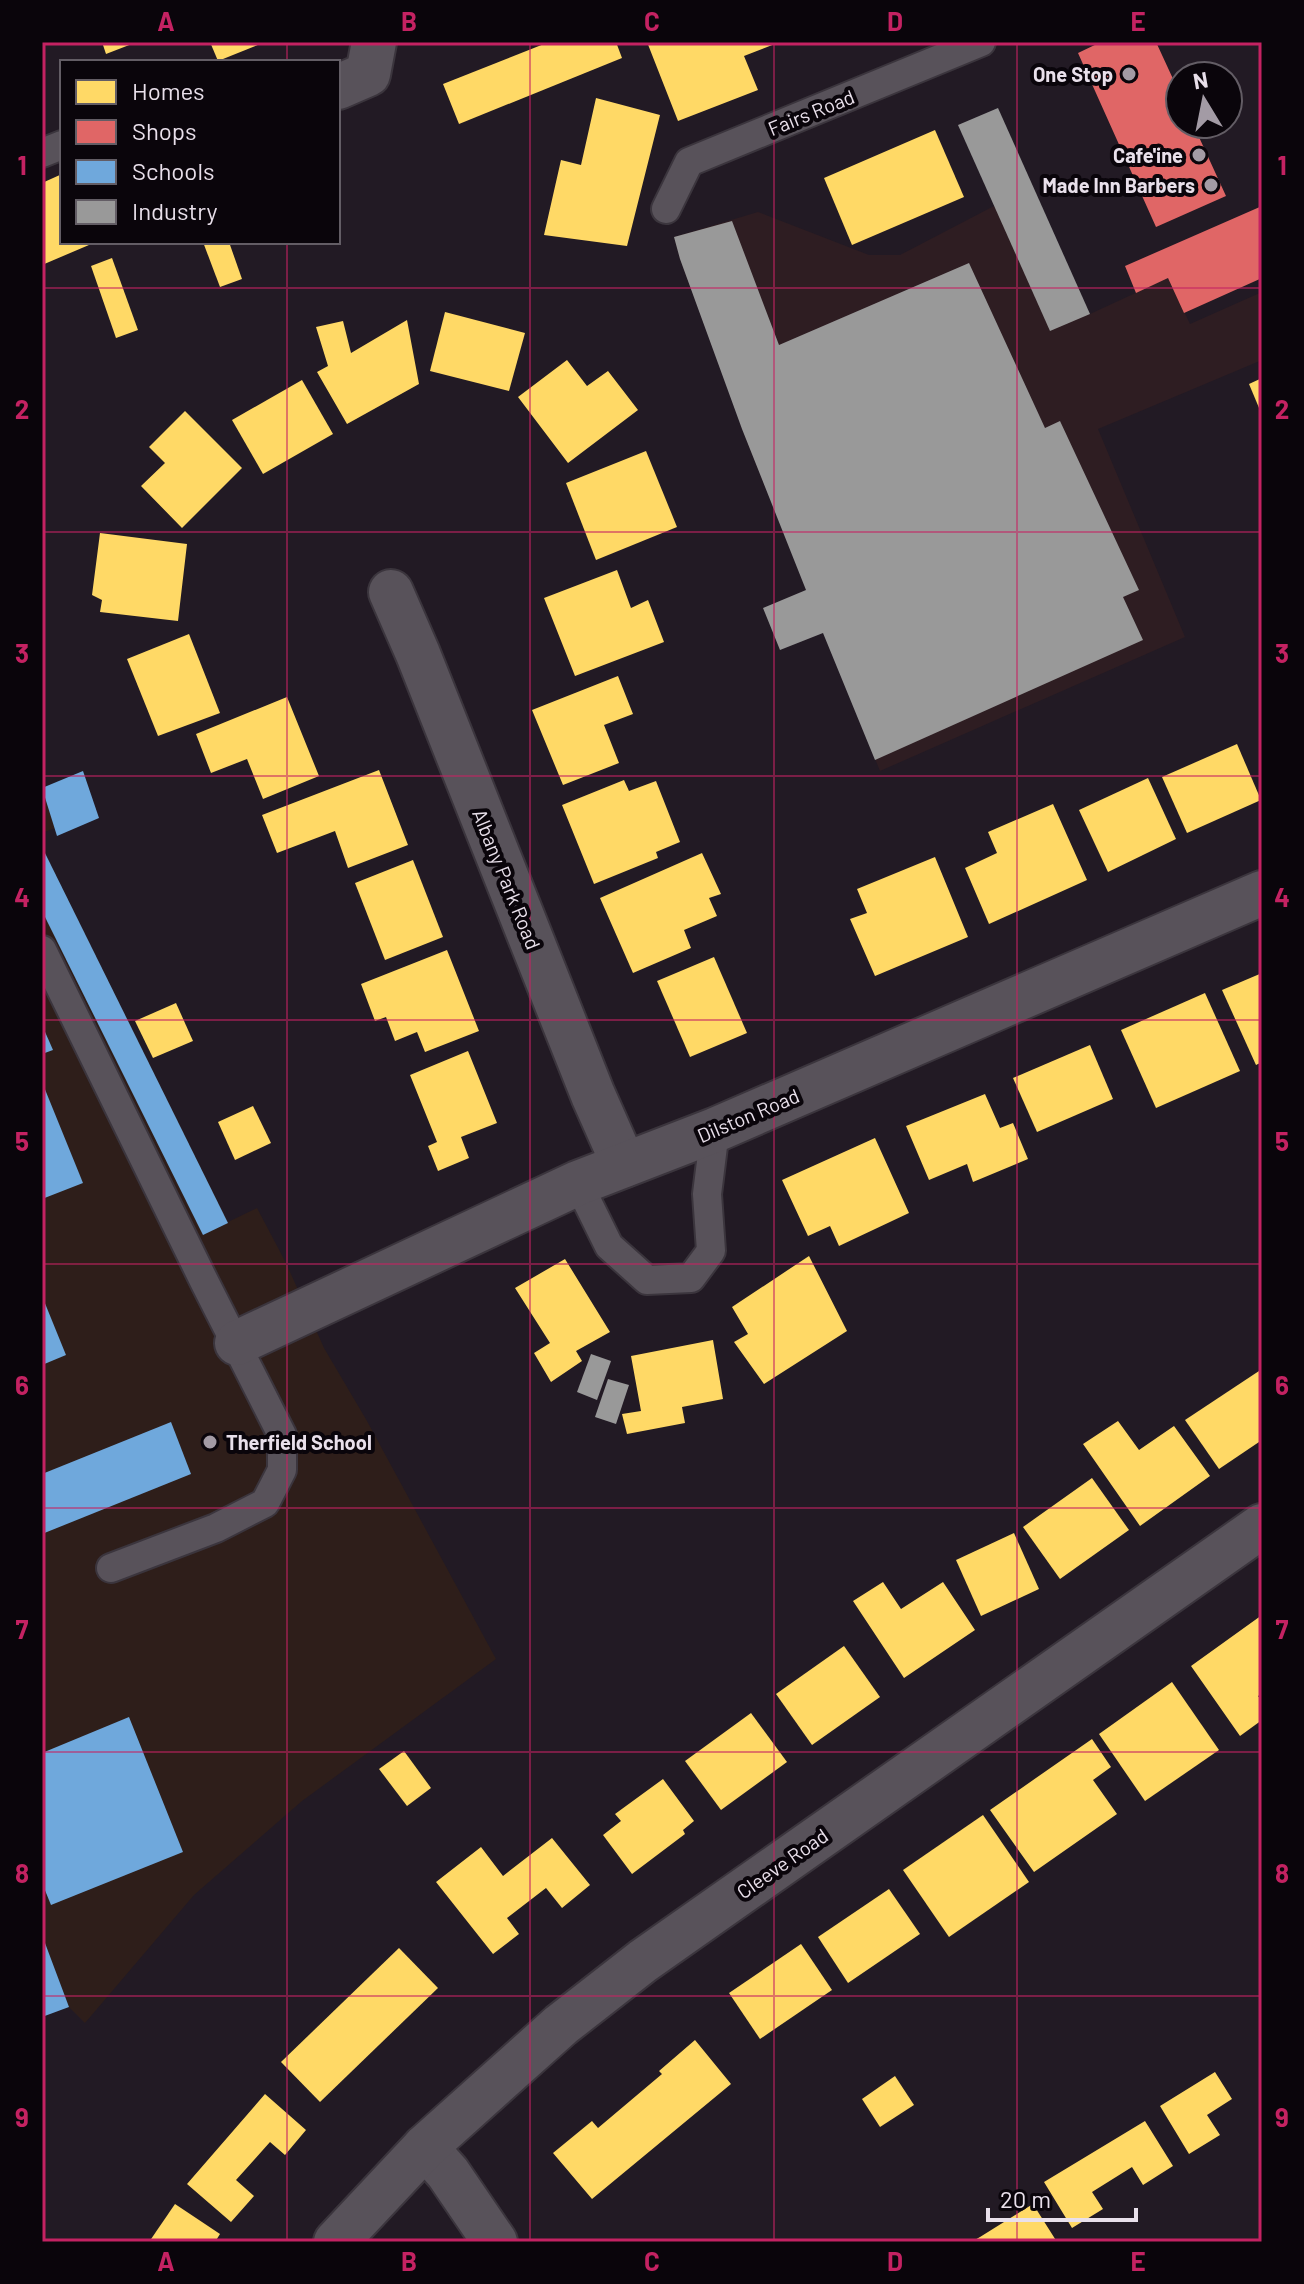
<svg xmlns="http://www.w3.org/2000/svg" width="1304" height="2284" font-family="Barlow,sans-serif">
<rect width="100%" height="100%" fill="#221a24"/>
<!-- industrial -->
<polygon fill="#2e1d22" points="994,206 1090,314 1168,278 1190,324 1262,292 1262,360 1098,429 1185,637 880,771 750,449 680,259 674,237 758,212 869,255 900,255"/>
<!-- education -->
<g fill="#2e1e1a">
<polygon points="42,788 55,828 42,833"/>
<polygon points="42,847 228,1222 257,1208 286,1263 324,1348 367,1421 496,1659 302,1801 194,1895 85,2023 69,2007 42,1935"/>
</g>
<!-- homes -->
<g fill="#ffd966">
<polygon points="102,42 137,42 106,54"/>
<polygon points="210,42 265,42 218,61"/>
<polygon points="549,42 616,42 622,58 459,124 443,84"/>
<polygon points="647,42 780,42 744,56 758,90 678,121"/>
<polygon points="596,98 660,115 627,246 544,235 561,160 581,165"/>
<polygon points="935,130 964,197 852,245 824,178"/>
<polygon points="62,174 62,242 96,242 42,265 42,183"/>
<polygon points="203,242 229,242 242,279 220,287"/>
<polygon points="112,258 138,330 116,338 91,266"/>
<polygon points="445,312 525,333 509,391 430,371"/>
<polygon points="407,320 419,384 347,424 317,372 328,366 316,327 343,321 351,353"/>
<polygon points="567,360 587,386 608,371 638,410 568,463 518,397"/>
<polygon points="1262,378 1262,415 1249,384"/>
<polygon points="302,380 333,434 263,474 232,420"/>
<polygon points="185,411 242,468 182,528 141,486 165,463 149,447"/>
<polygon points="646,451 677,527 596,560 566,483"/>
<polygon points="100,533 187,544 178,621 100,612 102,600 92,595"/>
<polygon points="617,570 631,608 648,600 664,642 575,676 544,598"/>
<polygon points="189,634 220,713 158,736 127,659"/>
<polygon points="618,676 633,714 604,725 619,763 563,785 532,710"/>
<polygon points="287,697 319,776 263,799 247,759 211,773 196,734"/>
<polygon points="1237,744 1261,800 1187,833 1162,777"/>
<polygon points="379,770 408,845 348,868 335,831 277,853 262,815"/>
<polygon points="1148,778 1176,839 1108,872 1079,810"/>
<polygon points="624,780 629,791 656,781 680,842 656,852 658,858 594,884 562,805"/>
<polygon points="1053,804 1087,880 989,924 965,868 997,853 988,832"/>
<polygon points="702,853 721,894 709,898 717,916 684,930 691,948 633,973 600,898"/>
<polygon points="935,857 968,937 875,976 850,919 867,913 857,889"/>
<polygon points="413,860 443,937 385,960 355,883"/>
<polygon points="447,950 479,1031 425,1052 417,1032 395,1041 386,1017 375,1021 361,984"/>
<polygon points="714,957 747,1033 690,1057 657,981"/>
<polygon points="1262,973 1262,1062 1256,1065 1222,990"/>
<polygon points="1205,993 1240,1071 1156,1108 1121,1030"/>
<polygon points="176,1003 193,1041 153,1058 135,1021"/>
<polygon points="1090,1045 1113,1099 1037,1132 1013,1078"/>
<polygon points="468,1051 497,1123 461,1137 469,1158 438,1171 428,1146 437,1142 410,1075"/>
<polygon points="985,1094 1000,1128 1013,1123 1028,1159 973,1182 967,1164 929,1180 906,1126"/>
<polygon points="253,1106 271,1143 235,1160 218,1122"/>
<polygon points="875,1138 909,1213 839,1246 830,1226 808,1236 782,1180"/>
<polygon points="809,1256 847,1331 764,1384 734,1342 748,1334 732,1307"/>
<polygon points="565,1259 610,1332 576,1351 582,1361 551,1382 534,1353 550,1343 515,1288"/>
<polygon points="713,1340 723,1399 682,1407 685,1423 627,1434 622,1414 641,1411 631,1356"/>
<polygon points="1262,1369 1262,1440 1219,1469 1185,1420"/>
<polygon points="1118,1421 1139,1450 1174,1426 1210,1476 1140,1526 1083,1444"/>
<polygon points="1092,1478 1129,1530 1060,1579 1023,1527"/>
<polygon points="1014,1533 1039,1589 981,1616 956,1560"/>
<polygon points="883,1582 901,1609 943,1582 975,1630 904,1678 853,1601"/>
<polygon points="1262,1615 1262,1694 1258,1696 1262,1701 1262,1720 1240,1736 1191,1666"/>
<polygon points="844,1646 880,1697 812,1745 776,1694"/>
<polygon points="1172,1682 1219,1750 1145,1801 1099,1734"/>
<polygon points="751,1713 787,1762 721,1810 685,1761"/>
<polygon points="1092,1739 1111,1767 1093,1780 1117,1814 1034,1872 990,1810"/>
<polygon points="404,1751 431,1788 407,1806 379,1769"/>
<polygon points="663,1779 694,1821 683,1830 685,1834 632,1874 603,1835 621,1821 615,1814"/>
<polygon points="983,1815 1029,1882 949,1937 903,1870"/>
<polygon points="552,1838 590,1885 562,1908 546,1888 507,1918 519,1934 493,1954 436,1882 481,1847 503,1876"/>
<polygon points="889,1889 920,1934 848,1983 818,1937"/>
<polygon points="801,1944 832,1990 760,2039 729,1993"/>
<polygon points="399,1948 438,1988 320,2102 281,2062"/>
<polygon points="695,2040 731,2084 592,2199 553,2153 592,2121 598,2128 662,2074 659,2071"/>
<polygon points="1215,2072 1232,2099 1207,2115 1220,2135 1189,2154 1160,2106"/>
<polygon points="895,2076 914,2105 880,2127 862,2099"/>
<polygon points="265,2094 306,2130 285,2155 270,2142 236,2180 254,2196 231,2222 187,2184"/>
<polygon points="1145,2121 1173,2166 1143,2185 1132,2167 1092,2192 1103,2209 1072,2228 1044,2182"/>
<polygon points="175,2204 220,2234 215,2242 149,2242"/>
<polygon points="1033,2204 1057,2242 971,2242 980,2237"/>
</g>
<!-- shops -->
<g fill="#e06666">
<polygon points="1101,42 1156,42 1180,94 1180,124 1193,124 1226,196 1156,227 1078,53"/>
<polygon points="1262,206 1262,278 1184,313 1168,278 1136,293 1125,266"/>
</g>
<!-- schools -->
<g fill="#6fa8dc">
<polygon points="83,771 99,818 57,836 42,788"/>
<polygon points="42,847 228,1223 203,1235 42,911"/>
<polygon points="42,1025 53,1050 42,1054"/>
<polygon points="42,1082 83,1183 42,1199"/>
<polygon points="42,1296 66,1355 42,1365"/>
<polygon points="171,1422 191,1474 42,1534 42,1474"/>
<polygon points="129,1717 183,1852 51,1905 42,1883 42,1753"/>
<polygon points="45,1943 69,2007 42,2017 42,1944"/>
</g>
<!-- industry -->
<g fill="#999">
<polygon points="998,108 1090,314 1050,331 958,125"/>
<polygon points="732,221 779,345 969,263 1045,428 1060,421 1139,590 1123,597 1143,640 875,760 823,633 780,650 763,608 806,590 742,429 680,259 674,237"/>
<polygon points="591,1354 611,1361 597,1400 577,1392"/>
<polygon points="608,1379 629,1385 616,1424 595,1417"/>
</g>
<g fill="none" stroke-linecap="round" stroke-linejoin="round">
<!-- lane casing -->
<g stroke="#3b353d" stroke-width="32">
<g id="lane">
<polyline points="42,153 62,145"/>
<polyline points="666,209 689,162 981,42"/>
<polyline points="42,950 204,1281 282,1435 282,1470 265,1503 216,1528 111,1568"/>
<polyline points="578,1183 609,1246 647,1280 691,1278 711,1251 707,1194 715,1130"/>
</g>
</g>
<!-- street casing -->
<g stroke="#3b353d" stroke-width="48">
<g id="street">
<polyline points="338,87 368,74 374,42"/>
<polyline points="391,592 418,654 593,1095 624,1165"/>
<polyline points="237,1343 578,1183 715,1130 1262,893"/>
<polyline points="425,2147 448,2173 495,2242"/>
<polyline points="336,2242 425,2147 561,2025 643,1961 1262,1526"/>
</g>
</g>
<!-- lane -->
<use href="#lane" stroke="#58525a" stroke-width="28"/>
<!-- street -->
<use href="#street" stroke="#58525a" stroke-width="44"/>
</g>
<!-- grid -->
<path fill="none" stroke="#c42262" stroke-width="2" stroke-opacity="0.55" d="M287,42V62M530,42V2242M774,42V2242M1017,42V2242M287,242V2242M42,288H1262M42,532H1262M42,776H1262M42,1020H1262M42,1264H1262M42,1508H1262M42,1752H1262M42,1996H1262"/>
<!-- markers -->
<g fill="#a39ba5" stroke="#0a050b" stroke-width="3">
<circle cx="1129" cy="74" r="8"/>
<circle cx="1199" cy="155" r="8"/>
<circle cx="1211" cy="185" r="8"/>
<circle cx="210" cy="1442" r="8"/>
</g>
<g text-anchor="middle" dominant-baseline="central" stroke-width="8" stroke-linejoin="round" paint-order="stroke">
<!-- poi labels -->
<g font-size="20" font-weight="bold" fill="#e9e0eb" stroke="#0a050b" text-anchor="end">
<text x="1113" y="74">One Stop</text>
<text x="1183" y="155">Cafe'ine</text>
<text x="1195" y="185">Made Inn Barbers</text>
<text x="226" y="1442" text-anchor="start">Therfield School</text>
</g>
<!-- street labels -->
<g font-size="20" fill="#e9e0eb" stroke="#0a050b">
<text transform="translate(811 112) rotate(-22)">Fairs Road</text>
<text transform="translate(507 879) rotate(68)">Albany Park Road</text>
<text transform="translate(748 1115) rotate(-23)">Dilston Road</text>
<text transform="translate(782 1863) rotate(-35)">Cleeve Road</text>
</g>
</g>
<!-- border -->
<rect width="1304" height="2284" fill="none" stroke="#0a050b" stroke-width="88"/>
<!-- legend -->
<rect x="60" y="60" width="280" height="184" fill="#0a050b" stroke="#635d65" stroke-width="2"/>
<rect x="76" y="80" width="40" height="24" fill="#ffd966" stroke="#635d65" stroke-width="2"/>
<text x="132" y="100" font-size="24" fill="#e9e0eb">Homes</text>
<rect x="76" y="120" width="40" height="24" fill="#e06666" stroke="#635d65" stroke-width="2"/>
<text x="132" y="140" font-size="24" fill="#e9e0eb">Shops</text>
<rect x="76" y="160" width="40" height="24" fill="#6fa8dc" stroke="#635d65" stroke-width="2"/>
<text x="132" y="180" font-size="24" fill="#e9e0eb">Schools</text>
<rect x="76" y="200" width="40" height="24" fill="#999999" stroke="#635d65" stroke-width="2"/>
<text x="132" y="220" font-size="24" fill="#e9e0eb">Industry</text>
<!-- north arrow -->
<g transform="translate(1204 100) rotate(350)"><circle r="38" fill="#0a050b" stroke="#635d65" stroke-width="2"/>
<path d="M0-6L14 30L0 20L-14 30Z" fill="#a39ba5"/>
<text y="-12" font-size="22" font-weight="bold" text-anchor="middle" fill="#e9e0eb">N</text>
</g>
<!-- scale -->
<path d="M988 2208v12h148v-12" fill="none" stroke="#e9e0eb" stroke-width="4"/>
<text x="1000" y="2208" font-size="24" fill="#e9e0eb" stroke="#0a050b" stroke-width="6" paint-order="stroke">20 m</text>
<rect x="44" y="44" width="1216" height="2196" fill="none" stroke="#c42262" stroke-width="3"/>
<g font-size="26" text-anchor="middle" font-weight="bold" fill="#c42262">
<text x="166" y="31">A</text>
<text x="409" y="31">B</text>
<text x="652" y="31">C</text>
<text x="895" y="31">D</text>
<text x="1138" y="31">E</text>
<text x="22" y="175">1</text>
<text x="1282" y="175">1</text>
<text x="22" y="419">2</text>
<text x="1282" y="419">2</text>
<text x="22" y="663">3</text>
<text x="1282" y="663">3</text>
<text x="22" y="907">4</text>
<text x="1282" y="907">4</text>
<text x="22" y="1151">5</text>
<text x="1282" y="1151">5</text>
<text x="22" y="1395">6</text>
<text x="1282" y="1395">6</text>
<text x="22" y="1639">7</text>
<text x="1282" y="1639">7</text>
<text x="22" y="1883">8</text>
<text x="1282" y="1883">8</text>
<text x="22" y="2127">9</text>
<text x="1282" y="2127">9</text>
<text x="166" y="2271">A</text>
<text x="409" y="2271">B</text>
<text x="652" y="2271">C</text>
<text x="895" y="2271">D</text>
<text x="1138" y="2271">E</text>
</g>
</svg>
